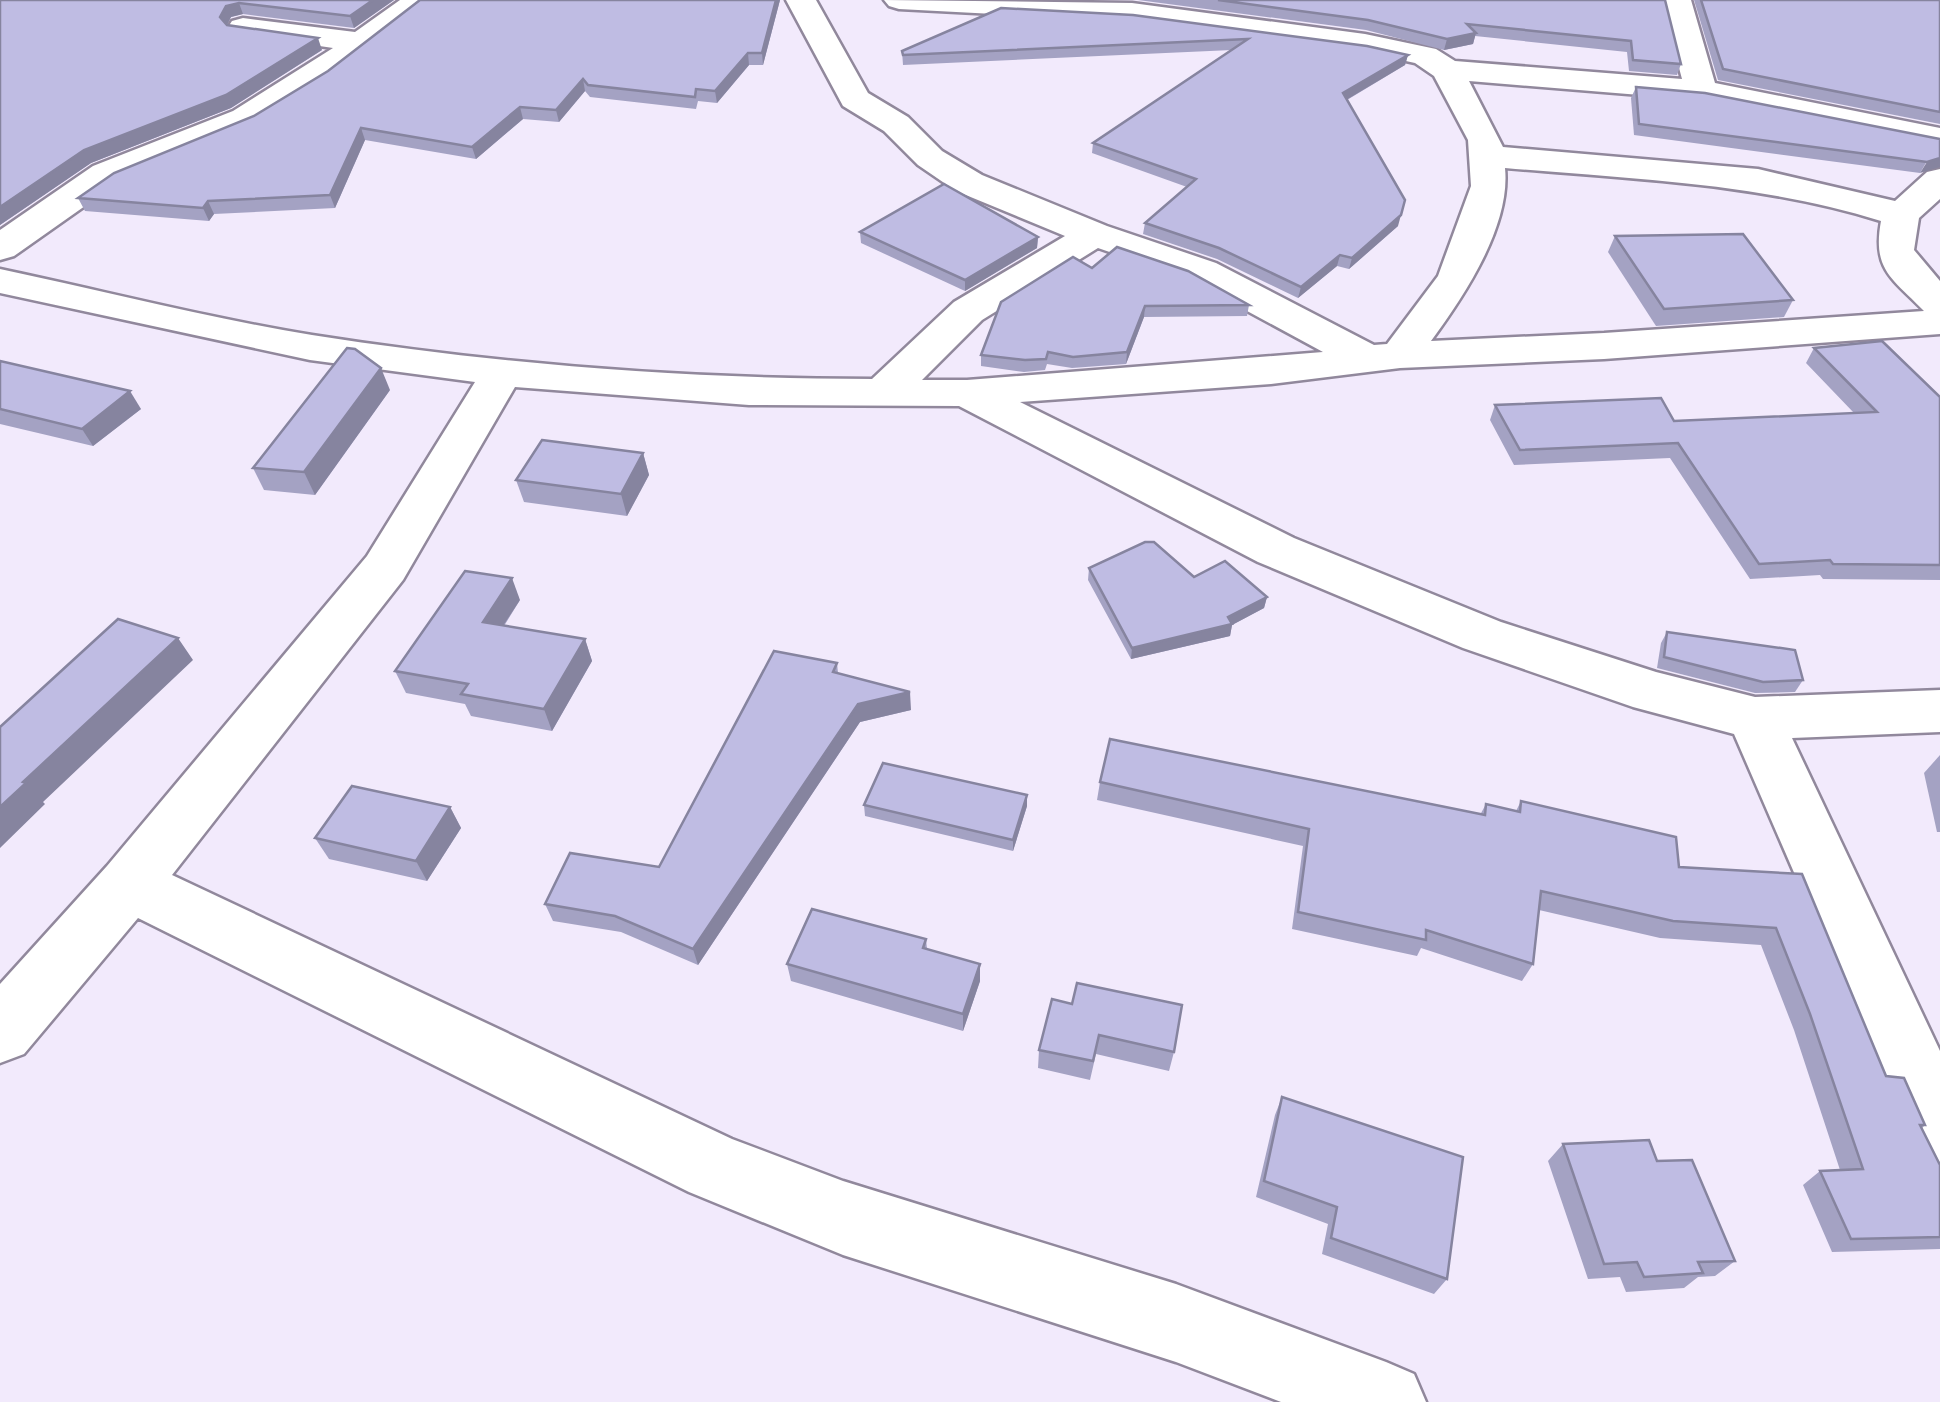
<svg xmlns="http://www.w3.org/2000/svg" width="1940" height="1402" font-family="Commissioner,sans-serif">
<rect width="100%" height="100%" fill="#f2eafc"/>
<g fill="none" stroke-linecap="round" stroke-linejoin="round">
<!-- minor casing -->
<g stroke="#91889c" stroke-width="5">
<g id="minor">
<polygon points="400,0 434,0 330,80 257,125 119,182 14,256 0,260 0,230 93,166 233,111 333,48 232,33 228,27 232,21 243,18 355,32"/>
<path d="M786,0H816L868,93L908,117L942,151L982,175L1107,226L1216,263L1374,345L1387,344L1438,276L1471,186L1468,140L1434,76L1415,63L1365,52L1132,21L899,9L889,6L884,0L1132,3L1365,34L1436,49L1455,61L1682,79L1661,0H1691L1715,83L1940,128V148L1701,100L1469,81L1503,147L1758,169L1895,201L1927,172L1940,169V199L1919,218L1914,250L1940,281V334L1604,359L1400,368L1271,384L1020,402L1294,538L1501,622L1656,672L1755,697L1940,690V732L1792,738L1940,1051V1162L1915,1152L1734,734L1633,707L1463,648L1258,562L959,406L749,405L515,387L403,580L172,875L732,1139L843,1181L1176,1284L1386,1362L1414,1374L1426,1402H1281L1176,1362L843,1255L689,1192L138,918L24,1054L0,1063V984L107,866L367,556L475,382L310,360L0,293V269C104,291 208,318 312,335C497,364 685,379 872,379L954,302L1065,236L956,191L918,165L884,131L843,106ZM1505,168C1631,179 1760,183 1881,221C1872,270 1892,278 1924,311L1604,333L1431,341C1464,296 1511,226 1505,168ZM1098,248L1188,279L1323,352L967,380H922L982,320Z"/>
</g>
</g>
<!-- minor -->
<use href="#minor" fill="#fff" fill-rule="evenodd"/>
</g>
<!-- wall -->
<g fill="#a4a2c3">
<polygon points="0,0 394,0 354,28 243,14 231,17 227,25 322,50 231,108 91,163 0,225"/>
<polygon points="420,0 780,0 763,65 749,65 717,103 698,101 696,109 590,97 585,91 559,122 523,119 476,159 365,140 335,208 214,214 209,221 85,211 78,198 254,116 328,71"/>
<polygon points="1138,0 1665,0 1681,64 1677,75 1629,71 1627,52 1475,36 1473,44 1444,50 1366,30"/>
<polygon points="1694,0 1940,0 1940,124 1718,80"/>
<polygon points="1001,8 1408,55 1405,65 1347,100 1398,226 1349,269 1337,266 1298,298 1217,259 1143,234 1145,223 1187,187 1092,153 1093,143 1232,50 903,65 902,51"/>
<polygon points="1636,87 1940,139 1920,173 1634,135 1631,98"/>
<polygon points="860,232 1038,237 1037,248 965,291 861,243"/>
<polygon points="1615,236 1793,300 1784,317 1656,326 1608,252"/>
<polygon points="1092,268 1249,305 1247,316 1144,317 1126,364 1072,368 1047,364 1045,370 1024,372 981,366 981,355"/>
<polygon points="1814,348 1940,397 1940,580 1823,579 1820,575 1750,579 1670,458 1514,465 1490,420 1495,405 1674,421 1854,413 1806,363"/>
<polygon points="0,361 141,409 93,446 0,424"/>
<polygon points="390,390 315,495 264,490 253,468"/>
<polygon points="643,453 649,475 627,516 524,502 516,480"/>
<polygon points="1089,568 1194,577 1267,597 1264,608 1232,625 1230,636 1131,659 1088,580"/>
<polygon points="520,600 504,626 585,639 592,661 552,731 471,716 465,704 406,693 395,671"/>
<polygon points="1667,632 1803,680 1795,692 1755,693 1657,668 1661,643"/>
<polygon points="837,663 838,673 911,710 860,722 698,965 621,932 553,921 545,904 659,867"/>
<polygon points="1940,755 1940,832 1937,832 1924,773"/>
<polygon points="1100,782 1480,815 1486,804 1516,811 1521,801 1679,867 1802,874 1886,1076 1925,1125 1922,1128 1940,1165 1940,1249 1832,1252 1803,1185 1820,1171 1840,1170 1794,1030 1761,945 1660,938 1539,910 1533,964 1522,981 1421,948 1417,956 1292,929 1303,846 1097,800"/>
<polygon points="864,805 1027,806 1013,851 865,816"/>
<polygon points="450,807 461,828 427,881 329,859 315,838"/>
<polygon points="926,939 927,949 980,964 980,981 963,1031 791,981 787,964"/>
<polygon points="1052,999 1174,1052 1169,1071 1096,1054 1090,1080 1038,1068 1039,1050"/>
<polygon points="1282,1097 1447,1279 1434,1294 1322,1254 1328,1224 1256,1197 1275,1115"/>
<polygon points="1563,1144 1657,1161 1735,1261 1715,1276 1698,1277 1684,1288 1626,1292 1620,1277 1588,1279 1548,1161"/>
</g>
<!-- shaded-wall -->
<g fill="#86849f">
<polygon points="373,0 394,0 354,28 350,16"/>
<polygon points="776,0 780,0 763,65 762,53"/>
<polygon points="239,3 243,14 231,17 225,29 220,17 226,6"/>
<polygon points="1476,33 1473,44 1444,50 1447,39"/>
<polygon points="318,38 322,50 231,108 91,163 0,225 0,207 84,150"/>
<polygon points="748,53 749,65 717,103 715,91"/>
<polygon points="1408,55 1405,65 1341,103 1343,93"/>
<polygon points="583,79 585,91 559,122 556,110"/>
<polygon points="520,107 523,119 476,159 472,147"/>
<polygon points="361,128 365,140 335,208 330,195"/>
<polygon points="1940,158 1940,167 1920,173 1927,162"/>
<polygon points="1405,200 1398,226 1349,269 1352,258"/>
<polygon points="208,201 214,214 209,221 203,208"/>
<polygon points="1038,237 1037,248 965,291 965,280"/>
<polygon points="1340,255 1337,266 1298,298 1301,287"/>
<polygon points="1145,306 1144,317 1126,364 1127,352"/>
<polygon points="381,368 390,390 315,495 304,472"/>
<polygon points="130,391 141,409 93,446 82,429"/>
<polygon points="643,453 649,475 627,516 621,494"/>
<polygon points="512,578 520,600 491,644 483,622"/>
<polygon points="1267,597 1264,608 1232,625 1230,636 1131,659 1132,648 1228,617"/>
<polygon points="178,638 193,660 43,802 45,804 0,848 0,807 23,782"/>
<polygon points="585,639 592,661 552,731 544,709"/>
<polygon points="910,692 911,710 860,722 698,965 693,949 858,704"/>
<polygon points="1027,795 1027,806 1013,851 1013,840"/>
<polygon points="450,807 461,828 427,881 416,861"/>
<polygon points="980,964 980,981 963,1031 963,1014"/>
</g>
<!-- building -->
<g fill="#bfbce3" stroke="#86849f" stroke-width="2.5">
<polygon points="0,0 373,0 350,16 239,3 226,6 220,17 227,25 318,38 226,95 84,150 0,207"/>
<polygon points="420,0 776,0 762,53 748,53 715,91 696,89 695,97 588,85 583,79 556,110 520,107 472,147 361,128 330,195 208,201 203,208 78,198 114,173 254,116 328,71"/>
<polygon points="1218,0 1665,0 1681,64 1633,60 1631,41 1467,24 1476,33 1447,39 1368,20"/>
<polygon points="1701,0 1940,0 1940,112 1723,69"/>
<polygon points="1001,8 1133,15 1367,46 1408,55 1343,93 1405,200 1401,215 1352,258 1340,255 1301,287 1219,248 1145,223 1196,179 1093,143 1248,39 903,55 902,51"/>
<polygon points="1636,87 1705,93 1940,139 1940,158 1927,162 1639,124"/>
<polygon points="944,184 1038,237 965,280 860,232"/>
<polygon points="1743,234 1793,300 1664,309 1615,236"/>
<polygon points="1117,247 1188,271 1249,305 1145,306 1127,352 1073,357 1048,352 1046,359 1025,360 981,355 1001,302 1073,257 1092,268"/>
<polygon points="1882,341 1940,397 1940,565 1833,564 1830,560 1759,564 1678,443 1520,450 1495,405 1661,398 1674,421 1877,412 1814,348"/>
<polygon points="347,348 355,349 381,368 304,472 253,468"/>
<polygon points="0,361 130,391 82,429 0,409"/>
<polygon points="542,440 643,453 621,494 516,480"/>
<polygon points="1145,542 1154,542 1194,577 1225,561 1267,597 1228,617 1232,624 1132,648 1089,568"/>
<polygon points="465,571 512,578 483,622 585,639 544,709 461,694 468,684 395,671"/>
<polygon points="118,619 178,638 23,782 26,783 0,807 0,727"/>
<polygon points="1667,632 1795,650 1803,680 1763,682 1664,657"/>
<polygon points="774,651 837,663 833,672 910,692 858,704 693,949 615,916 545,904 570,853 659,867"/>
<polygon points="1110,739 1485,815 1486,804 1520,812 1521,801 1676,837 1679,867 1802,874 1886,1076 1904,1078 1925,1125 1920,1125 1940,1165 1940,1237 1851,1239 1820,1171 1863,1169 1810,1014 1776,928 1673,921 1541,891 1533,964 1426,930 1426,940 1298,912 1309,829 1100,782"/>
<polygon points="883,763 1027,795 1013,840 864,805"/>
<polygon points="352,786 450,807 416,861 315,838"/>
<polygon points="812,909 926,939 923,948 980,964 963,1014 787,964"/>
<polygon points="1077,983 1182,1005 1174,1052 1099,1035 1093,1061 1039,1050 1052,999 1072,1004"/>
<polygon points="1282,1097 1463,1157 1447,1279 1331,1238 1337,1207 1264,1181"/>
<polygon points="1649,1140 1657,1161 1692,1160 1735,1261 1698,1262 1703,1273 1644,1277 1637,1262 1604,1264 1563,1144"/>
</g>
</svg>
